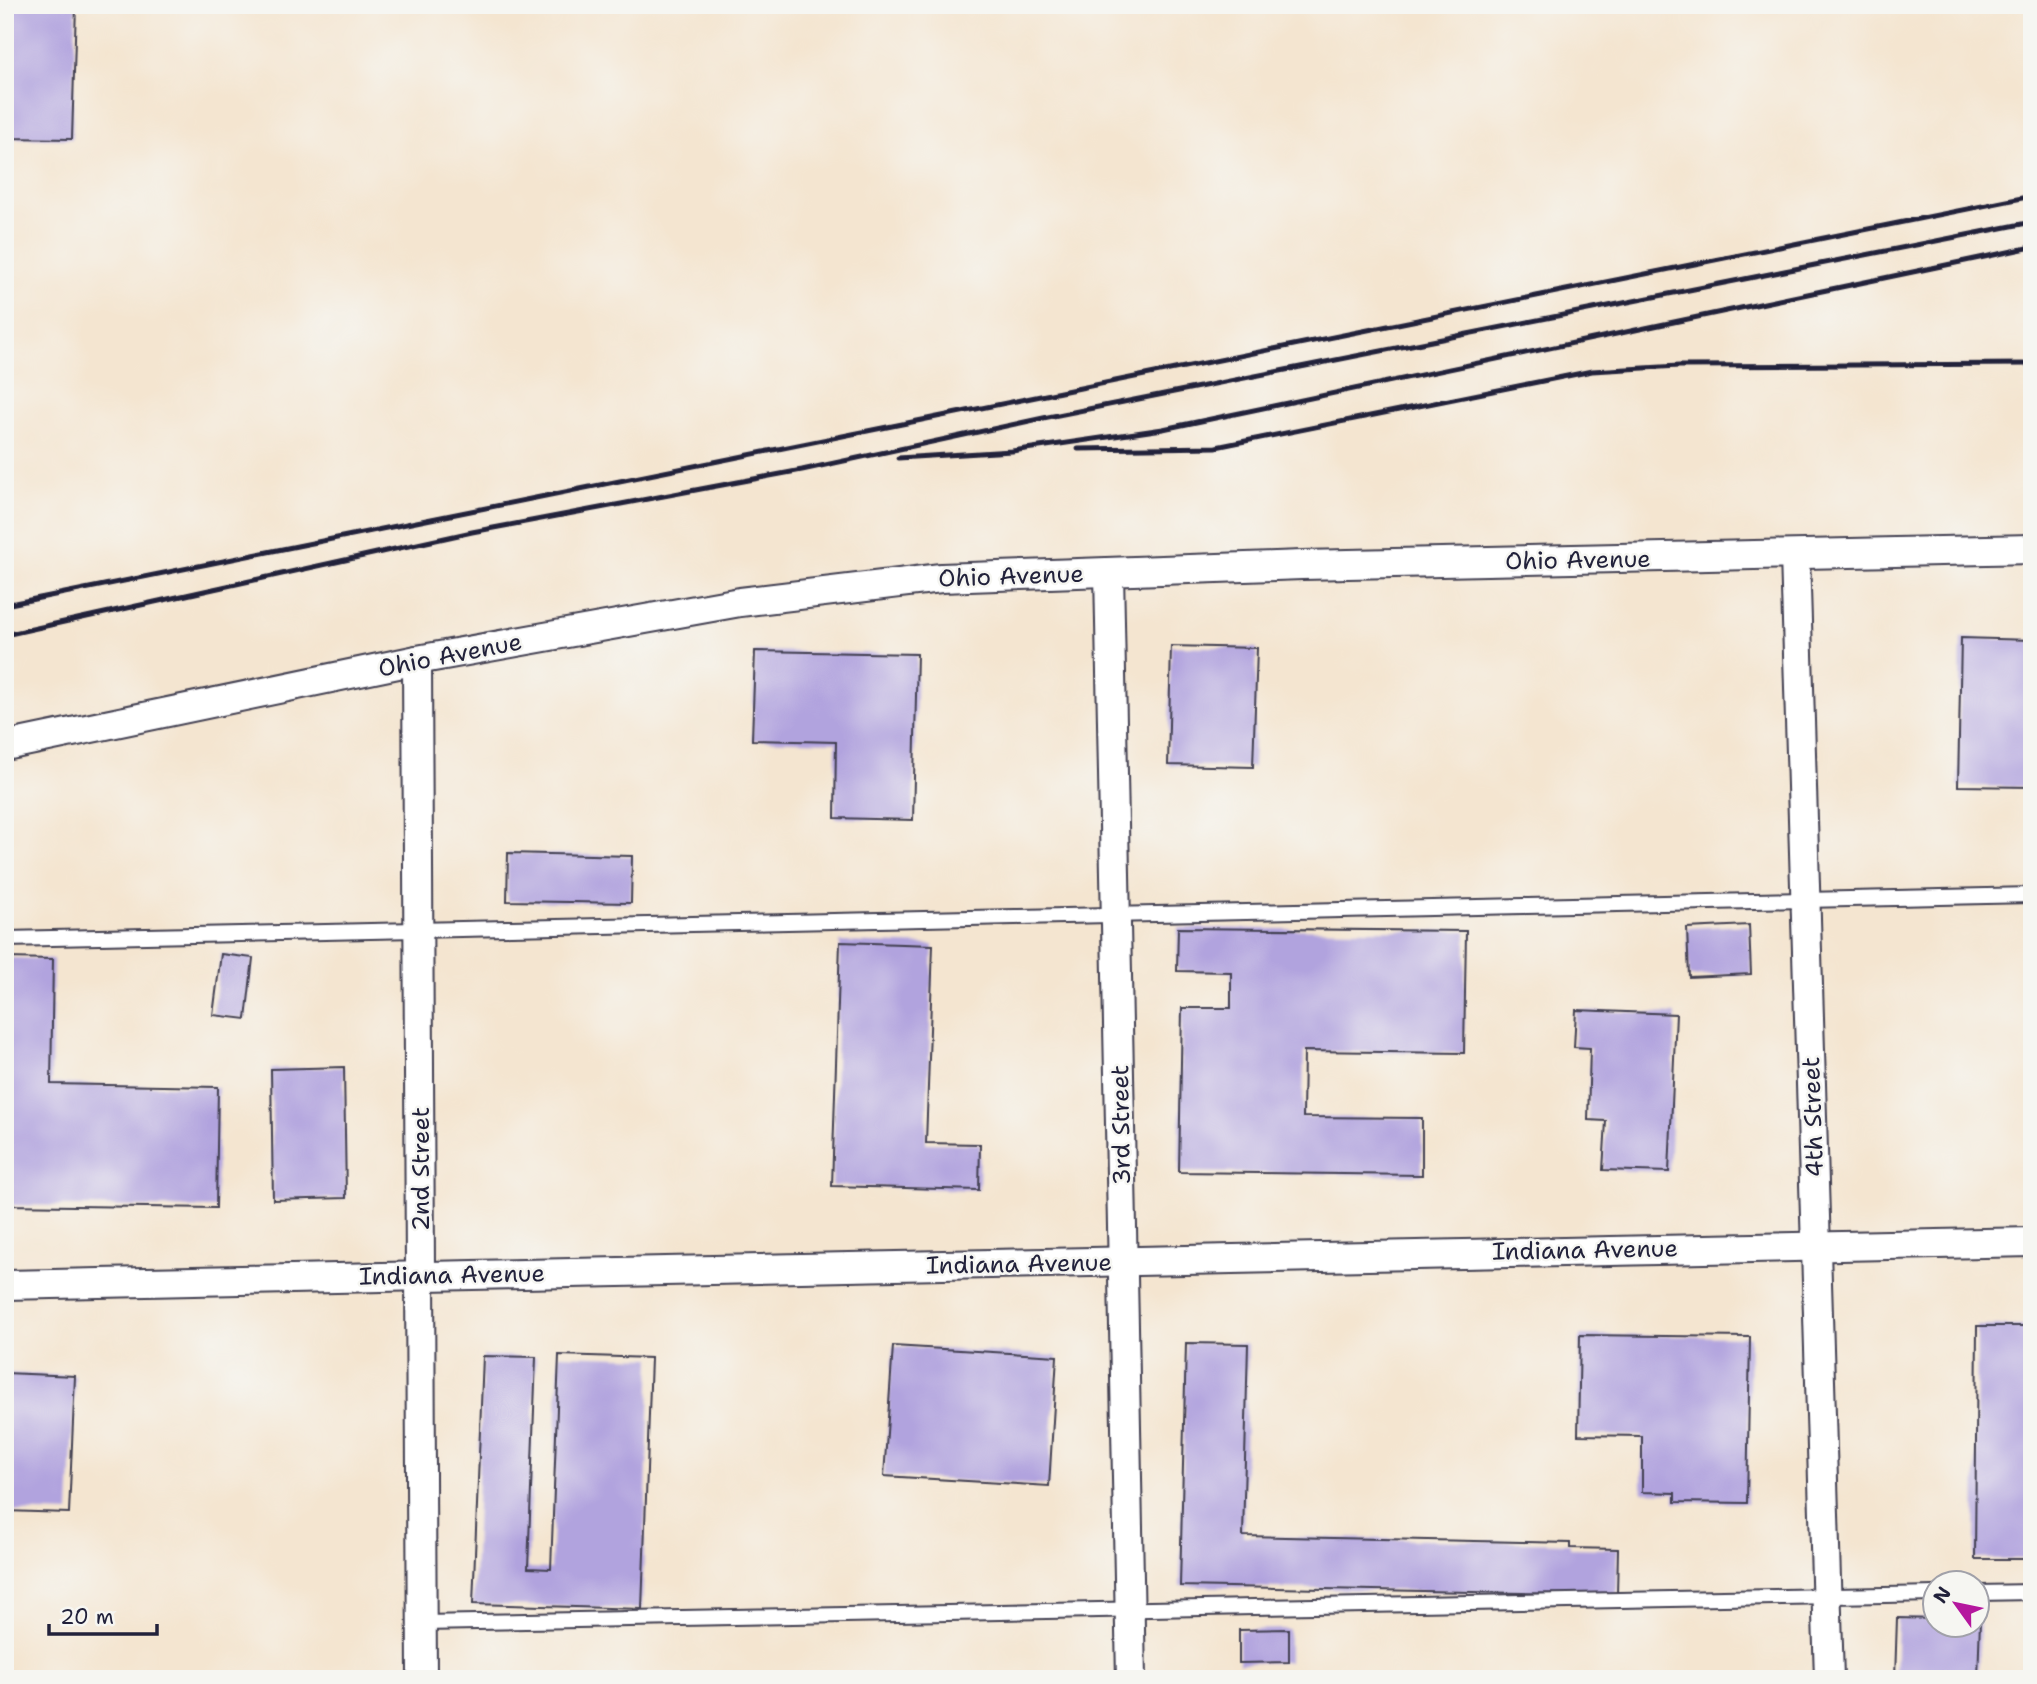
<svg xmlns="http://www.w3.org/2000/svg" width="2037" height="1684" font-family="'Shantell Sans',sans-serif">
<rect width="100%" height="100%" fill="#f6f6f2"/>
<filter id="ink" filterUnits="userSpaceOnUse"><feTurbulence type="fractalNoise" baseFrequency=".0143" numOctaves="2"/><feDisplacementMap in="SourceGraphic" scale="14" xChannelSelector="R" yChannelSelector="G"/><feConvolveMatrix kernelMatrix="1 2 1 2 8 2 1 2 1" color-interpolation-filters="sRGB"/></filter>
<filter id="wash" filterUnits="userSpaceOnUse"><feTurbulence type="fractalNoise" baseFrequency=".00686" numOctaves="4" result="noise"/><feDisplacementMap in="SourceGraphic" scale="28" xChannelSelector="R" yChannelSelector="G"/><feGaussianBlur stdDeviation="1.57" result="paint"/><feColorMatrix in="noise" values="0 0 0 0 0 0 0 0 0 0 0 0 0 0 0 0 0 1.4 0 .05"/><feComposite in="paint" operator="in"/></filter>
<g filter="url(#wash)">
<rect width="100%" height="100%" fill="#f4e5d0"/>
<g id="blocks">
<!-- building -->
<g fill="#b1a3de">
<polygon points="5,5 76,5 72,139 5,138"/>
<polygon points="1961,638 2032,640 2032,787 1958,786"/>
<polygon points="1171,646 1257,648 1253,767 1168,765"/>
<polygon points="755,651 917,654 913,820 835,818 836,742 752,740"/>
<polygon points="508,853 632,856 631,903 507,901"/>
<polygon points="1749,925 1751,974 1689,977 1687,928"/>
<polygon points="1178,928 1466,931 1464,1053 1304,1051 1303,1117 1422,1118 1422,1175 1179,1172 1182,1008 1231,1008 1231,972 1177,971"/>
<polygon points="840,942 933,945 926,1143 980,1144 979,1190 832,1186"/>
<polygon points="221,954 253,958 246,1019 213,1015"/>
<polygon points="7,958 53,959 51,1084 218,1087 216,1208 5,1205"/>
<polygon points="1576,1010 1676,1014 1669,1172 1603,1170 1606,1121 1588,1120 1590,1048 1574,1047"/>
<polygon points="344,1067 346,1198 273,1200 271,1069"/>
<polygon points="1977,1326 2032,1326 2032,1559 1975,1559"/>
<polygon points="1580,1335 1750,1337 1747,1503 1675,1502 1675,1493 1642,1492 1642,1436 1578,1435"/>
<polygon points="1186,1343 1248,1344 1243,1536 1570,1543 1570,1548 1618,1549 1617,1595 1180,1586"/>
<polygon points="893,1346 1057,1356 1049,1486 884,1476"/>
<polygon points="559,1355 651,1358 642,1609 473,1604 483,1356 536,1357 528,1568 551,1569"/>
<polygon points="5,1373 75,1376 69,1513 5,1511"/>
<polygon points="1897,1618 1936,1619 1936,1624 1978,1624 1980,1620 1978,1679 1895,1679"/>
<polygon points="1289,1629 1289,1662 1239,1663 1239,1630"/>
<polygon points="763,1675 763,1679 723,1679 723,1677"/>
</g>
</g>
</g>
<g filter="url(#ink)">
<use href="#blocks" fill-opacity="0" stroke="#423f51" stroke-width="2"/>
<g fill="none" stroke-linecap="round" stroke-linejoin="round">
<!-- lane casing -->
<g stroke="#423f51" stroke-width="18">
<g id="lane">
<polyline points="5,939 2032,895"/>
<polyline points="1978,1593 2032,1592"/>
<polyline points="422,1623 1936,1594"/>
</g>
</g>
<!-- street casing -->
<g stroke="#423f51" stroke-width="32">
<g id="street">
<polyline points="1795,555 1829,1679"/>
<polyline points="1109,572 1131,1679"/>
<polyline points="417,660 422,1679"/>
<polyline points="5,746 417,660 740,602 941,578 1302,565 2032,549"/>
<polyline points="5,1285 2032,1242"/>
</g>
</g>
<!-- lane -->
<use href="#lane" stroke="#fff" stroke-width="14"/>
<!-- street -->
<use href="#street" stroke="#fff" stroke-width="28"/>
<!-- rail -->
<g stroke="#22223b" stroke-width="5">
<polyline points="1078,449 1216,447 1592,371 1679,366 2032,364"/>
<polyline points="898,458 1012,451 1163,429 2032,247"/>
<polyline points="5,605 2032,196"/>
<polyline points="5,635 472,532 802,470 1048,417 2032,222"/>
</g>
</g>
</g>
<g text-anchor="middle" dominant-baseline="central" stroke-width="5" stroke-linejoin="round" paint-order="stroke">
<!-- street labels -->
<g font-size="24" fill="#22223b" stroke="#f6f6f2">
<text transform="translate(1578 560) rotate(-1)">Ohio Avenue</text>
<text transform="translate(1011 576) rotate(-2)">Ohio Avenue</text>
<text transform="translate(450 655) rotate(-11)">Ohio Avenue</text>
<text transform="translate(1813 1117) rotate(-92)">4th Street</text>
<text transform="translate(1121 1125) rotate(-91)">3rd Street</text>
<text transform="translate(421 1169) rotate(-90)">2nd Street</text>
<text transform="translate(1585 1250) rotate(-1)">Indiana Avenue</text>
<text transform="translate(1019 1264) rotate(-1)">Indiana Avenue</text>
<text transform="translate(452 1275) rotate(-1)">Indiana Avenue</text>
</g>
</g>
<!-- margin -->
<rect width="2037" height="1684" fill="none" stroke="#f6f6f2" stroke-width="28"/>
<!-- north arrow -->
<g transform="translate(1956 1604) rotate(303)"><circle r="33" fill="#f6f6f2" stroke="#a1a1a9" stroke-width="2"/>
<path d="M0-5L12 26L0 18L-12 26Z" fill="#b5179e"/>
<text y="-10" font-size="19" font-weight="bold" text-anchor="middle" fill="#22223b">N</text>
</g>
<!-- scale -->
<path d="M49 1624v10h108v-10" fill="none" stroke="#22223b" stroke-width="3.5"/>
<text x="60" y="1624" font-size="21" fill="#22223b" stroke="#f6f6f2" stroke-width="5" paint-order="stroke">20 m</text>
</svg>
